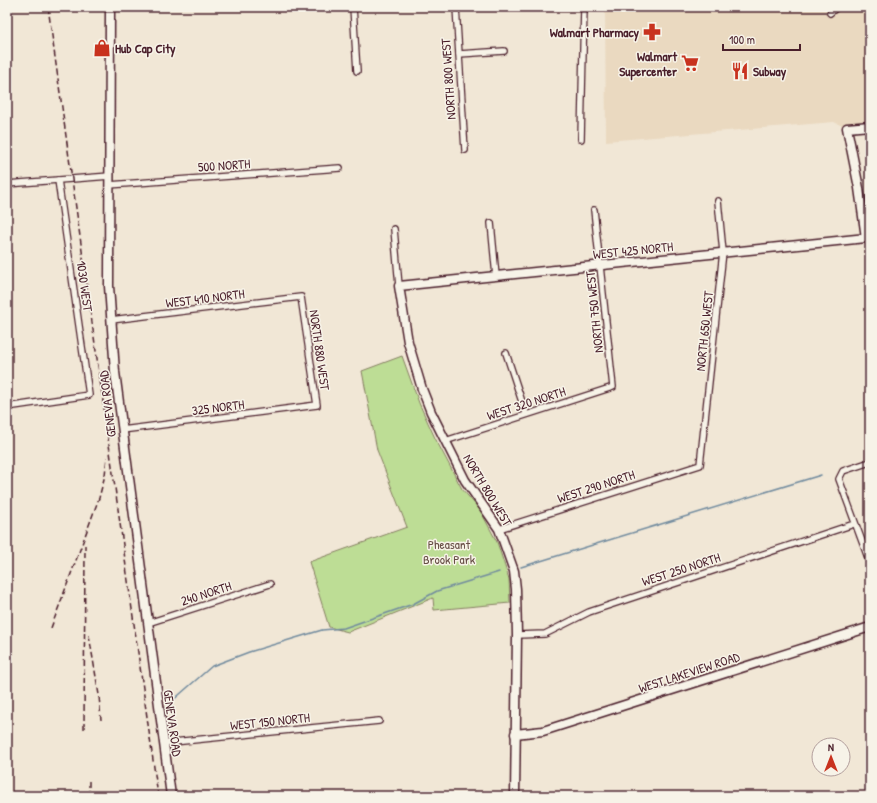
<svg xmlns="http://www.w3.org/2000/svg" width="877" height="803" font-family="'Patrick Hand',sans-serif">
<rect width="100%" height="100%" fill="#f1e7d6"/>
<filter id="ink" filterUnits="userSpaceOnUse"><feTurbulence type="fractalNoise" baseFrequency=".025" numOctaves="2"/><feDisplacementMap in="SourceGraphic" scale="8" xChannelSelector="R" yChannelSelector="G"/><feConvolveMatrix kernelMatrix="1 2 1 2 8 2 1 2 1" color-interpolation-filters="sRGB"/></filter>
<g filter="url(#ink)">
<!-- built -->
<polygon fill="#ead9c0" points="605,7 870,7 870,126 847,128 834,122 606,141"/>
<!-- green -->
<polygon fill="#bddd95" stroke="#847e60" points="402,356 419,403 435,438 462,489 480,510 497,542 509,579 510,603 434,610 433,598 348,632 329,627 309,562 407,527 377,450 362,371"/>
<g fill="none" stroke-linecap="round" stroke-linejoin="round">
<!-- stream -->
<g stroke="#708a9e" stroke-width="1.5">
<polyline points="521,567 821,475"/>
<polyline points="171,702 212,666 249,652 322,630 344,628 413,604 437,591 499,572"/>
</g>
<!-- street casing -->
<g stroke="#4a1f2b" stroke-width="8">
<g id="street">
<polyline points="353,7 357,71"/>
<polyline points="456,7 465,150"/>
<polyline points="830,13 837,7"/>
<polyline points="459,54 504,51"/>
<polyline points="581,139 584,7"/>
<polyline points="7,184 110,176"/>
<polyline points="109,185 340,168"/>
<polyline points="491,223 496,276"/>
<polyline points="394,229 399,286"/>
<polyline points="111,320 301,297 317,405 122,430"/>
<polyline points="506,353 526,414"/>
<polyline points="7,407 89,395 58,180"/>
<polyline points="445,441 613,387 594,210"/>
<polyline points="870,462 843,471 839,479 870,563"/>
<polyline points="499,529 700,465 723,252 718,201"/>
<polyline points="148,623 270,584"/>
<polyline points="517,635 545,634 589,612 854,524"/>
<polyline points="164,743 379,721"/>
</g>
</g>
<!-- secondary casing -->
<g stroke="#4a1f2b" stroke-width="11">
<g id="secondary">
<polyline points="110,7 109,286 115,372 171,796"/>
<polyline points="515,734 543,731 870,627"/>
<polyline points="515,796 517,635 516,589 514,571 499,529 465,480 431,412 422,389 408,342 399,286 866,238 859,188 847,128 870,126"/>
</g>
</g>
<!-- street -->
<use href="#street" stroke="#f7f3e8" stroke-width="5.5"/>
<!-- secondary -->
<use href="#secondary" stroke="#f7f3e8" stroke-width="8"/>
<!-- rail -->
<g stroke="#4a1f2b" stroke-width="1.5" stroke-dasharray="6 3" stroke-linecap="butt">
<polyline points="48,7 158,796"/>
<polyline points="51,628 99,498 105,475 107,457"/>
<polyline points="89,635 99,695 101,720"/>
<polyline points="84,729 85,545"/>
<polyline points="89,781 89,796"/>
</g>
</g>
</g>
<!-- icons -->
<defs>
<g id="pharmacy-bare" transform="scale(1.38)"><path d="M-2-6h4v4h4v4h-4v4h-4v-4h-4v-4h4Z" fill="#c8321e" stroke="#f7f3e8" stroke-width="2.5" paint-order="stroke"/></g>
<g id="shop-bare" transform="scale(1.38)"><path d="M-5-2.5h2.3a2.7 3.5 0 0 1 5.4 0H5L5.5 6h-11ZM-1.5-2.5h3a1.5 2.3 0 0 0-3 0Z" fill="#c8321e" stroke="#f7f3e8" stroke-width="2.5" paint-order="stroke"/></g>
<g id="supermarket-bare" transform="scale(1.38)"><path d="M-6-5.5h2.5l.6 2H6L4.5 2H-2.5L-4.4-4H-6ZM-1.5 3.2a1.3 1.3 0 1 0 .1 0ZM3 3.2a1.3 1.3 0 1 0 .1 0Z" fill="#c8321e" stroke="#f7f3e8" stroke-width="2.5" paint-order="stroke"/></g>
<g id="restaurant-bare" transform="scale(1.38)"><path d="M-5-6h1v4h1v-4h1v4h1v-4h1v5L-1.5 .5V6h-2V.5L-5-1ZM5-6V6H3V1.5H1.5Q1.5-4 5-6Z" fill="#c8321e" stroke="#f7f3e8" stroke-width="2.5" paint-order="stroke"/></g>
</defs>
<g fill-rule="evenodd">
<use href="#pharmacy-bare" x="652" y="32"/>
<use href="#shop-bare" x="102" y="48"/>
<use href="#supermarket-bare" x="690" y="63"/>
<use href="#restaurant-bare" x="740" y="71"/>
</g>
<g text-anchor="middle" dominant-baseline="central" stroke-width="3" stroke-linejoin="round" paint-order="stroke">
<!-- poi labels -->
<g font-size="13" font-weight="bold" fill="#4a1f2b" stroke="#f7f3e8" text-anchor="end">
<text x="639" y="32">Walmart Pharmacy</text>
<text x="115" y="48" text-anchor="start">Hub Cap City</text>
<text x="677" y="56">Walmart<tspan x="677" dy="15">Supercenter</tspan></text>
<text x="753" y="71" text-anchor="start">Subway</text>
</g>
<!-- street labels -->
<g font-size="13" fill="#4a1f2b" stroke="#f7f3e8">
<text transform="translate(448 79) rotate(-94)">NORTH 800 WEST</text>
<text transform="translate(224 165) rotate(-4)">500 NORTH</text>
<text transform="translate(633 250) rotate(-6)">WEST 425 NORTH</text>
<text transform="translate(85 286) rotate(82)">1030 WEST</text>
<text transform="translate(205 298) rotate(-7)">WEST 410 NORTH</text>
<text transform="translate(594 312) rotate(-96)">NORTH 750 WEST</text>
<text transform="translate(704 331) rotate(-84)">NORTH 650 WEST</text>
<text transform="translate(320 350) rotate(82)">NORTH 880 WEST</text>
<text transform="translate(526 403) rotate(-18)">WEST 320 NORTH</text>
<text transform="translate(107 404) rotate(-97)">GENEVA ROAD</text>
<text transform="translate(218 407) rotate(-7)">325 NORTH</text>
<text transform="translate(596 486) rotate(-18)">WEST 290 NORTH</text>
<text transform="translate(488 490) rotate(59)">NORTH 800 WEST</text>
<text transform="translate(681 569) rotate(-18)">WEST 250 NORTH</text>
<text transform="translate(206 593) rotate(-18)">240 NORTH</text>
<text transform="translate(689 672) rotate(-18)">WEST LAKEVIEW ROAD</text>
<text transform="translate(270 721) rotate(-6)">WEST 150 NORTH</text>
<text transform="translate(173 723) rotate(82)">GENEVA ROAD</text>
</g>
<!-- park labels -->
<g font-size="13" fill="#674e46" stroke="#f7f3e8">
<text x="449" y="544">Pheasant<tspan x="449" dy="15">Brook Park</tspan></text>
</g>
</g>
<!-- margin -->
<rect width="877" height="803" fill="none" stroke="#f7f3e8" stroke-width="24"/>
<rect x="12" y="12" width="853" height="779" fill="none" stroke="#4a1f2b" stroke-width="1.5" filter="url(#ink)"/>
<!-- north arrow -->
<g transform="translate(831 757)"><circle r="19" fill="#f7f3e8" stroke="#b29e9c"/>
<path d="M0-3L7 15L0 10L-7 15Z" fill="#c8321e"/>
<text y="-6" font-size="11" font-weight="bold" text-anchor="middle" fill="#4a1f2b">N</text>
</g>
<!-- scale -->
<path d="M723 44v6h77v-6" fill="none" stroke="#4a1f2b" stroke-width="2"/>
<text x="729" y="44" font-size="12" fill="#4a1f2b" stroke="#f7f3e8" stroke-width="3" paint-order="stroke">100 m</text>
</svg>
